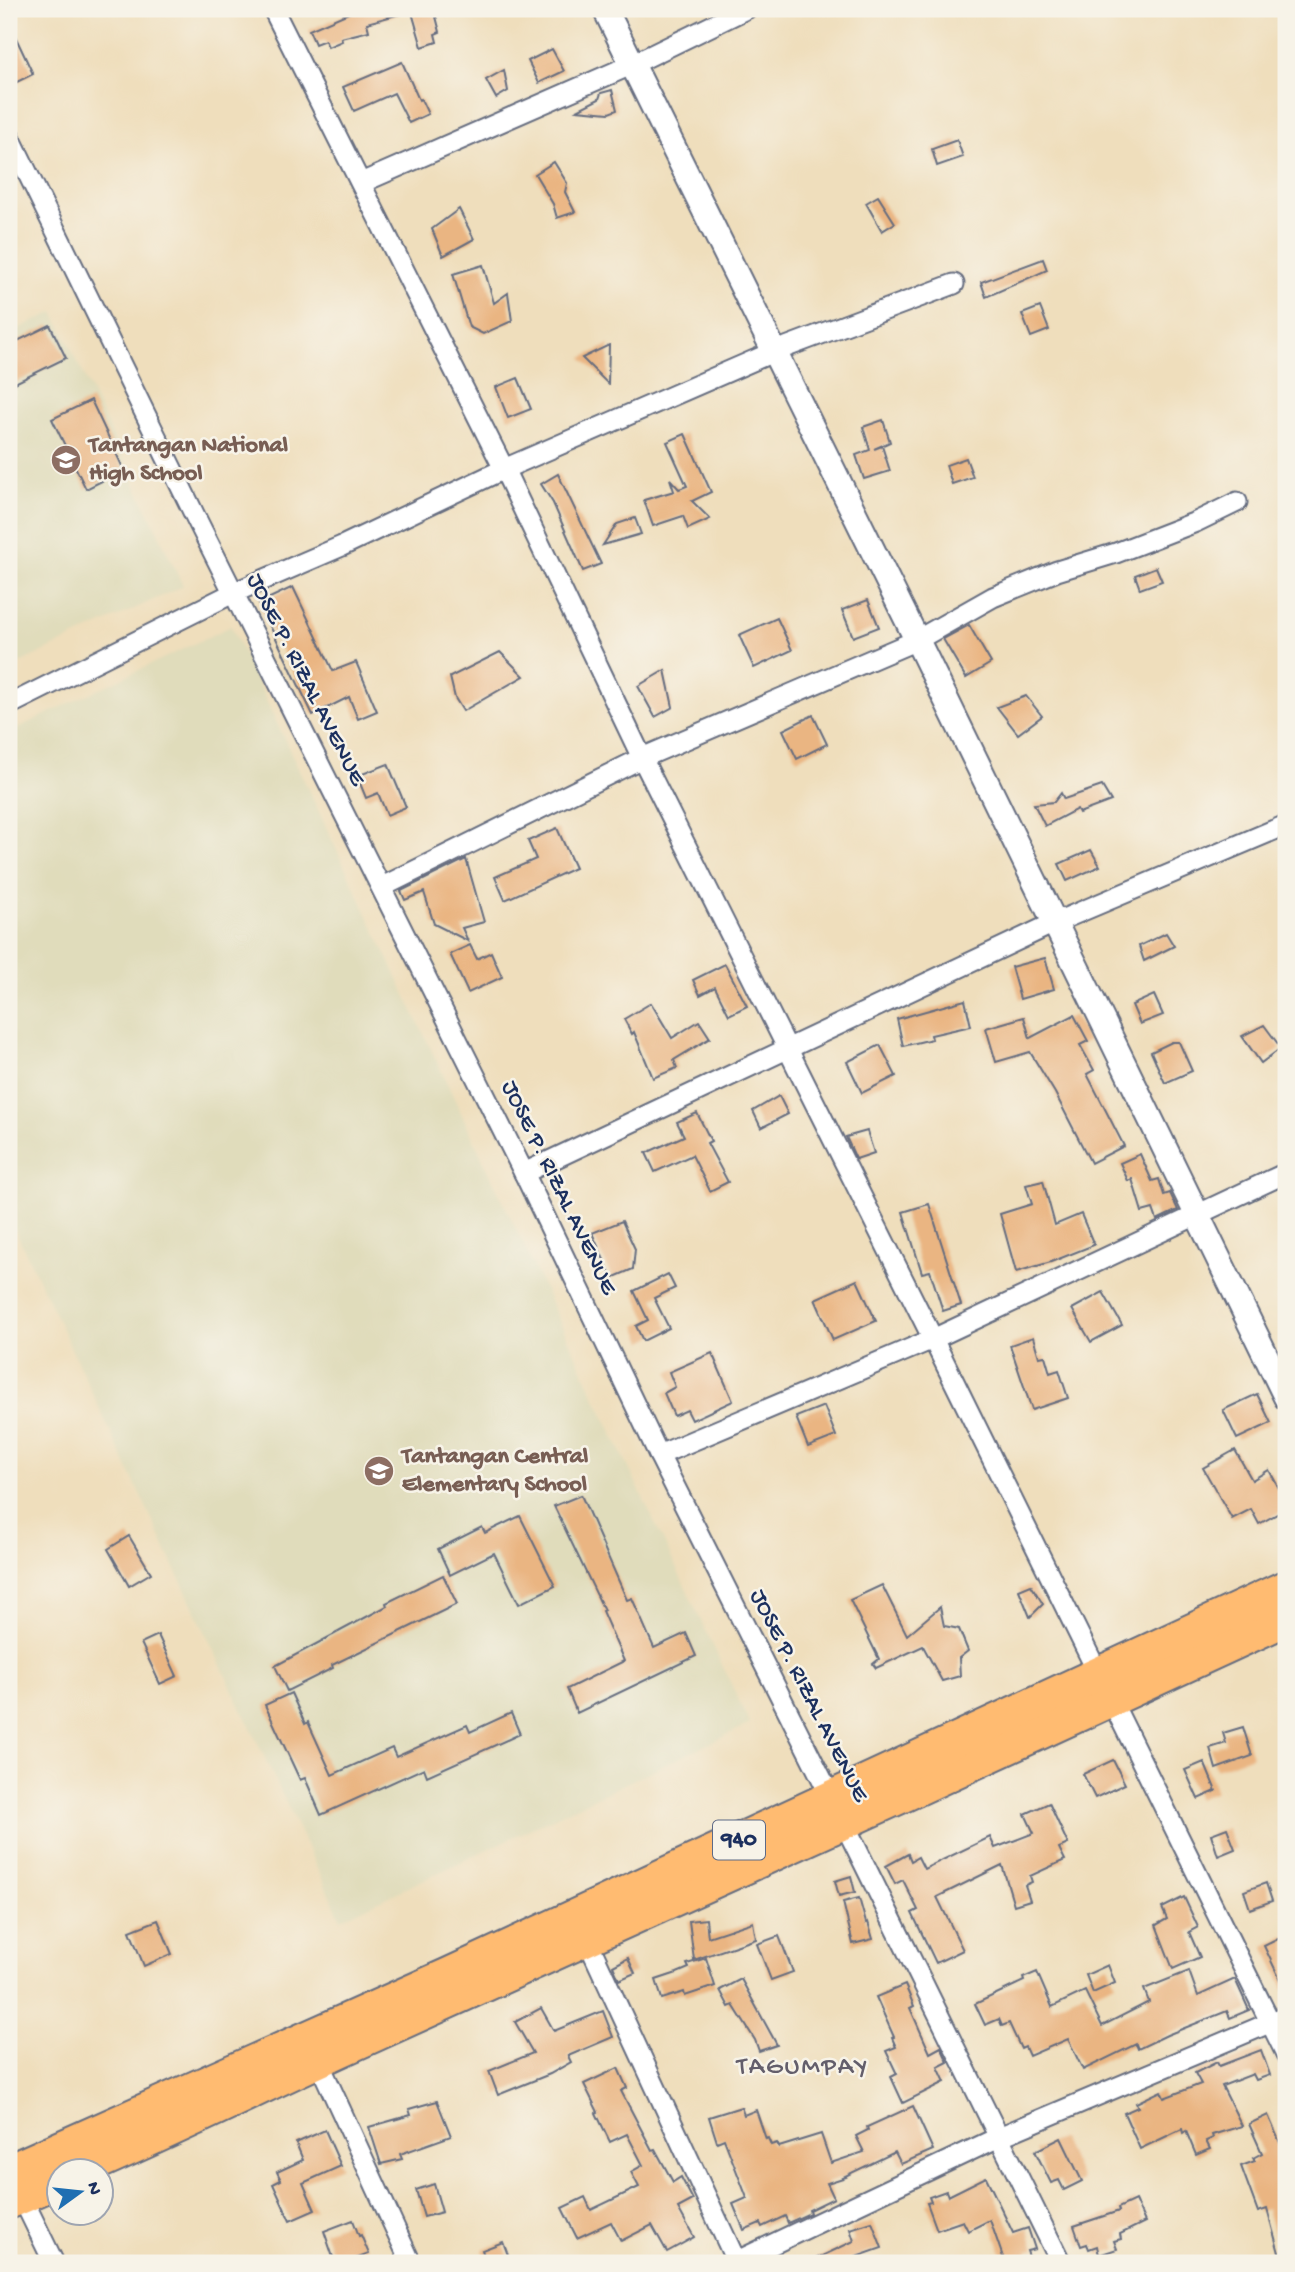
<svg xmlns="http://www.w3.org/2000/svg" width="1295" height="2272" font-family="'Gochi Hand',sans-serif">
<rect width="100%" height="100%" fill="#f7f3e8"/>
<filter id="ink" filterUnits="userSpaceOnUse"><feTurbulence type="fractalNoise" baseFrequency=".0143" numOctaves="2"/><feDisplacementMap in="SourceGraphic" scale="14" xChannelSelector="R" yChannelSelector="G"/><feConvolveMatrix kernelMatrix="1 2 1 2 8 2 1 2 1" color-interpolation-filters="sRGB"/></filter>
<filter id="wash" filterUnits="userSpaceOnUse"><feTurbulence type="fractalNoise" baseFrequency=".00686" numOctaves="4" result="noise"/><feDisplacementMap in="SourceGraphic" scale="28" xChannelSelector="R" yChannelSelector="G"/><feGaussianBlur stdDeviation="1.57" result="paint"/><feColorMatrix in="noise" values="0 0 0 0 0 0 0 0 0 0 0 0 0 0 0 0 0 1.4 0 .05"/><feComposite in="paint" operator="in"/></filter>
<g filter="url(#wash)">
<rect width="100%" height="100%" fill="#efdebc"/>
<!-- built -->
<g fill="#e0dcbb">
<polygon points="54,312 183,586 9,668 9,333"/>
<polygon points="231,626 750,1724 341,1919 9,1217 9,732"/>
</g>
<g id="blocks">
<!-- building -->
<g fill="#eab582">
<polygon points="350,9 400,9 400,14 367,23 369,31 341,38 342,41 328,47 325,40 315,44 309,30 351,12"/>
<polygon points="411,9 431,9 433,14 435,13 440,32 435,34 437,42 422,47"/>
<polygon points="9,23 33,74 9,86"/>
<polygon points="552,49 564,71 539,83 528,61"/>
<polygon points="402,62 419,100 421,99 428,114 409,123 394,93 354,111 343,87"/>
<polygon points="504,70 508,91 496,98 486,80"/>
<polygon points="612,90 617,110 609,113 577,110 599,99 601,93"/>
<polygon points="957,140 963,157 937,166 932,149"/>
<polygon points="554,162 567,183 565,192 575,212 557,218 553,204 535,174"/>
<polygon points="878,196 895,223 882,231 866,203"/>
<polygon points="459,209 474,239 443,256 432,229"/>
<polygon points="1043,259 1047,270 986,297 981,282"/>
<polygon points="483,265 494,303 508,293 512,321 483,334 469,327 453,274"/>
<polygon points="1040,307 1049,330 1031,337 1022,314"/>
<polygon points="50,325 66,358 9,386 9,345"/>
<polygon points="609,345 608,384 582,358"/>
<polygon points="518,378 531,409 508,418 496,387"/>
<polygon points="91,400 124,470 86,489 52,419"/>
<polygon points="883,420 890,442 874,449 882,446 890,471 864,479 856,455 870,450 863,427"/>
<polygon points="685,434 711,492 692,501 710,519 688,529 683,516 653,526 644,500 674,491 670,479 679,489 687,486 667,442"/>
<polygon points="966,458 973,477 952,484 946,465"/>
<polygon points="558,474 601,564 583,571 553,503 541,484"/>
<polygon points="635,518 641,534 603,545 617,524"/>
<polygon points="1156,567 1162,581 1140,589 1135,575"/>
<polygon points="293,587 333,671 356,662 377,711 358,719 349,697 313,715 259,603"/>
<polygon points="868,600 879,627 853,637 842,610"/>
<polygon points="777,618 792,650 754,668 739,635"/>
<polygon points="969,625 991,663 966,678 943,639"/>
<polygon points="500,652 524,676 463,711 455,698 450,677"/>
<polygon points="665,670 673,707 655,717 638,686"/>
<polygon points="1026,696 1042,716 1018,734 997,707"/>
<polygon points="813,715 827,744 797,759 783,730"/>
<polygon points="388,764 406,807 387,815 378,793 366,798 357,776"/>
<polygon points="1102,786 1111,801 1079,813 1077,809 1045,826 1034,804 1054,802 1061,793 1064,799"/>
<polygon points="557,828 575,868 505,900 495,877 536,859 528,841"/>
<polygon points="1091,850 1100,866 1067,881 1059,864"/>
<polygon points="466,859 484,922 462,928 468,941 434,924 424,892 405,900 401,891"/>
<polygon points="1166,933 1174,946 1144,961 1139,946"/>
<polygon points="470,945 477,959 491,952 502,977 468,993 450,954"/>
<polygon points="1045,958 1054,989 1020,999 1011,967"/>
<polygon points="725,964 747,1006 729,1015 715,987 700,995 693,980"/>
<polygon points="1154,995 1163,1015 1140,1024 1132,1005"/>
<polygon points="965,1000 971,1026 931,1035 932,1039 903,1046 897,1019"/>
<polygon points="651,1003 672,1038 699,1021 710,1038 674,1060 677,1068 653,1078 634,1032 632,1034 624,1019"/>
<polygon points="1074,1015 1088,1041 1080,1045 1094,1070 1087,1074 1124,1146 1091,1163 1055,1093 1030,1052 996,1062 986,1028 1024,1017 1030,1038"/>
<polygon points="1264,1025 1281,1048 1261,1063 1242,1036"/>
<polygon points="1172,1042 1179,1042 1192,1071 1165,1083 1151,1052"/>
<polygon points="880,1045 896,1076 862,1093 847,1062"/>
<polygon points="779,1096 788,1114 761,1128 753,1111"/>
<polygon points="697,1113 711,1141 707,1143 728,1182 710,1191 692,1155 655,1172 646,1153 684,1136 677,1122"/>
<polygon points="867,1131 874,1153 856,1159 846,1137"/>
<polygon points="1140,1154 1152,1181 1159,1179 1164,1195 1170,1193 1178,1210 1157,1220 1153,1209 1142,1212 1132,1179 1128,1181 1120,1163"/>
<polygon points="1043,1181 1055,1225 1081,1214 1094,1245 1051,1262 1016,1272 1000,1214 1032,1204 1026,1185"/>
<polygon points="929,1204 961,1305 943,1311 930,1271 922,1273 903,1212"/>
<polygon points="622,1221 635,1249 633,1269 612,1278 592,1233"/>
<polygon points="668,1274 675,1288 654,1298 669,1328 643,1341 636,1326 648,1320 634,1291"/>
<polygon points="857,1280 876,1321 833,1340 815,1299"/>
<polygon points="1103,1292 1122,1325 1091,1342 1072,1309"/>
<polygon points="1033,1337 1039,1357 1045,1356 1050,1373 1059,1370 1068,1398 1032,1410 1010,1345"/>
<polygon points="712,1353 733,1401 692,1420 687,1410 674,1416 664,1393 675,1387 669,1372"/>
<polygon points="1257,1394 1271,1423 1237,1439 1223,1410"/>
<polygon points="824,1406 836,1436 808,1447 796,1417"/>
<polygon points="1235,1450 1252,1480 1269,1470 1286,1501 1286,1509 1259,1524 1251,1509 1232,1519 1203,1468"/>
<polygon points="581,1495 627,1600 632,1598 654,1648 686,1633 696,1656 577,1713 567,1689 624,1661 602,1611 604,1610 554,1506"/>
<polygon points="520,1516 555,1586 519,1604 494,1553 450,1575 438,1549 482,1527 485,1533"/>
<polygon points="129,1536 151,1573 129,1586 108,1549"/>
<polygon points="443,1575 457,1604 332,1665 333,1668 287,1691 275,1666 387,1606 386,1603"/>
<polygon points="882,1585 907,1635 940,1607 944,1626 959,1629 968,1651 959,1658 960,1676 942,1681 923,1646 876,1668 873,1664 879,1659 850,1600"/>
<polygon points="1031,1585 1043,1604 1030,1617 1019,1590"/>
<polygon points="158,1635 177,1676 160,1684 141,1643"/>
<polygon points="291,1693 305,1724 308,1722 332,1775 392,1748 396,1757 467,1725 470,1732 511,1713 520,1734 427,1776 424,1768 321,1815 305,1778 300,1780 265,1705"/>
<polygon points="1243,1727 1252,1756 1216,1769 1210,1748 1226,1743 1223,1733"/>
<polygon points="1113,1760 1125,1784 1095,1798 1083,1774"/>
<polygon points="1204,1762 1216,1791 1198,1799 1185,1770"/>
<polygon points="1049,1803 1068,1844 1059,1848 1065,1860 1030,1876 1032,1882 1025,1885 1030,1900 1014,1905 1002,1865 937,1897 963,1950 936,1963 912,1913 918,1910 903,1880 895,1884 886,1866 908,1854 911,1861 918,1857 924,1869 990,1837 995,1848 1034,1833 1025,1814"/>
<polygon points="1227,1828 1235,1849 1218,1856 1211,1834"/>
<polygon points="851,1876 855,1892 839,1896 835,1881"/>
<polygon points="1266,1883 1272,1901 1250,1909 1244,1891"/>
<polygon points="1184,1897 1198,1927 1189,1932 1200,1957 1173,1969 1156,1925 1167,1919 1162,1908"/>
<polygon points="859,1898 866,1923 868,1922 873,1939 853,1944 843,1902"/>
<polygon points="706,1919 708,1937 753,1922 756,1939 694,1960 689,1921"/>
<polygon points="158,1920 172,1954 144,1966 130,1931"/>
<polygon points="1286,1935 1286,1992 1264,1946"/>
<polygon points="779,1936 793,1972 771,1980 757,1944"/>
<polygon points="628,1958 635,1973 619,1980 613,1966"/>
<polygon points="706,1958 715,1986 685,1996 684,1992 662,1999 656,1980 677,1973 689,1968 687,1964"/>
<polygon points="1108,1965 1115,1983 1093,1993 1086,1975"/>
<polygon points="1189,1971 1198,1996 1235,1979 1249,2010 1230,2018 1227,2011 1167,2035 1138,2049 1136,2044 1083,2070 1068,2039 1029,2056 1025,2047 1021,2049 1009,2023 1002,2026 999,2019 985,2025 975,2004 1024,1981 1023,1978 1037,1972 1052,2007 1085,1991 1102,2026 1149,2002 1144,1989"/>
<polygon points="741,1979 777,2045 759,2051 755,2040 733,2005 729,2007 720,1990"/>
<polygon points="905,1985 914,2006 910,2008 930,2053 941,2047 948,2062 938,2067 945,2082 903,2103 891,2077 897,2074 886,2051 896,2047 892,2038 894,2037 876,1997"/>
<polygon points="541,2008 554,2031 603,2011 613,2037 568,2056 571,2062 550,2074 498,2095 489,2071 533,2053 515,2022"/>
<polygon points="1261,2050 1270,2075 1256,2080 1253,2074 1222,2086 1242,2126 1212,2135 1213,2138 1206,2141 1210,2149 1196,2155 1186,2131 1183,2133 1182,2129 1140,2149 1124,2113 1138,2107 1136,2103 1161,2091 1164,2098 1201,2084 1195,2073 1217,2062 1219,2066"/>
<polygon points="618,2068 627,2088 621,2091 652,2150 655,2149 673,2182 681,2177 693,2200 678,2208 694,2237 667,2252 652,2225 621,2241 611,2222 577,2238 562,2208 585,2197 591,2210 639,2187 631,2172 643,2165 627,2134 610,2142 596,2113 598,2112 584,2084"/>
<polygon points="437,2101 451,2136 400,2154 402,2159 381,2164 369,2127 411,2115 409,2109"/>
<polygon points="913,2106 933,2150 901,2164 895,2152 845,2176 846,2177 827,2183 834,2198 809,2210 810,2213 788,2223 785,2216 762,2227 760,2223 744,2230 733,2204 747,2198 724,2139 717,2142 709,2117 741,2107 744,2115 756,2110 766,2139 768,2138 771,2145 777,2143 779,2147 821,2134 831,2163 864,2152 856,2136 868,2130 867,2127"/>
<polygon points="1268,2115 1281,2145 1286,2142 1286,2259 1281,2260 1267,2209 1258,2212 1241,2166 1255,2161 1253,2158 1262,2153 1249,2124"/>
<polygon points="325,2130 341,2166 303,2183 315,2210 290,2221 273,2184 281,2180 277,2172 303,2160 296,2143"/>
<polygon points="1061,2138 1082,2181 1064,2190 1059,2180 1051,2183 1035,2151"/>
<polygon points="986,2177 1013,2233 1028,2228 1035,2249 1027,2251 1031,2263 1005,2263 990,2220 968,2231 963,2221 937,2230 927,2203 931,2202 929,2197 946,2191 948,2196"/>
<polygon points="434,2184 442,2212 424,2217 416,2190"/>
<polygon points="1135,2200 1145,2222 1120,2234 1121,2239 1114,2241 1117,2249 1099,2255 1097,2246 1089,2249 1087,2244 1081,2246 1074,2226 1119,2211 1118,2208"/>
<polygon points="353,2220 359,2236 361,2235 369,2254 345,2263 335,2263 324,2231"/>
<polygon points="872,2222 882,2248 839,2263 807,2263 854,2241 850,2229"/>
<polygon points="503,2242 511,2263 487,2263 482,2250"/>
</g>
</g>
</g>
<g filter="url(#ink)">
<use href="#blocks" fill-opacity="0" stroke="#656c7f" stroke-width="2"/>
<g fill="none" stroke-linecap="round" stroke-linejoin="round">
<!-- minor casing -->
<g stroke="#656c7f" stroke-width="23">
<g id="minor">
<polyline points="273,9 504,469 642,758 933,1339 1286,2054"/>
<polyline points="9,135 198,522 524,1173 659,1455 844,1823 1061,2263"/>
<polyline points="361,183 631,65 746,9"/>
<polyline points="9,705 233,593 342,546 504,469 773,352 954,284"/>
<polyline points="382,887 642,758 917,640 993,597 1057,571 1116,553 1196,522 1237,502"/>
<polyline points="524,1173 1054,923 1286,825"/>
<polyline points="659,1455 933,1339 1286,1173"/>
<polyline points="583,1931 737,2263"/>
<polyline points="315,2054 411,2263"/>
<polyline points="18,2189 54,2263"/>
<polyline points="733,2263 999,2137 1286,2016"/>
</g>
</g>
<!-- tertiary casing -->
<g stroke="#656c7f" stroke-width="28">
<polyline id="tertiary" points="605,9 917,640 1286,1397"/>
</g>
<!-- trunk casing -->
<g stroke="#656c7f" stroke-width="37">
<g id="trunk">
<path d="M81,2170C169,2132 254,2090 341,2050C657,1908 972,1765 1286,1619"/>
<polyline points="9,2171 448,1975 1286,1587"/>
<polyline points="9,2202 60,2180"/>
</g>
</g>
<!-- minor -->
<use href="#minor" stroke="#fff" stroke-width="19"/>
<!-- tertiary -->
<use href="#tertiary" stroke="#fff" stroke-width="24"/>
<!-- trunk -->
<use href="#trunk" stroke="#ffbb71" stroke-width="33"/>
</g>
</g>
<!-- icons -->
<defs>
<g id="school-disc" transform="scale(1.575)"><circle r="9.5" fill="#8d6e63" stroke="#f7f3e8"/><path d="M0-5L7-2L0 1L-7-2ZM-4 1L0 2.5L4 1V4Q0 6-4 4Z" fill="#fff"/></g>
</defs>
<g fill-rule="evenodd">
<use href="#school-disc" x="66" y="460"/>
<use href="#school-disc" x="379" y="1471"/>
</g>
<g text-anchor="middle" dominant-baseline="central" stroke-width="5" stroke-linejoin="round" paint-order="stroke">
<!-- shield labels -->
<rect fill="#f7f3e8" stroke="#5d6a87" stroke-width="2" x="713" y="1820.5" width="52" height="39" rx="5"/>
<g font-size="23" font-weight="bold" fill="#1b2f5e">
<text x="739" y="1840">940</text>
</g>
<!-- education labels -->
<g font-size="24" font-weight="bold" fill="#785e54" stroke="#f7f3e8" text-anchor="start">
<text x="89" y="446">Tantangan National<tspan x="89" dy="28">High School</tspan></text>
<text x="402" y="1457">Tantangan Central<tspan x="402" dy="28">Elementary School</tspan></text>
</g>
<!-- street labels -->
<g font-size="24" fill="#1b2f5e" stroke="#f7f3e8">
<text transform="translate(305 680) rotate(63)">JOSE P. RIZAL AVENUE</text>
<text transform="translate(558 1188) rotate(64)">JOSE P. RIZAL AVENUE</text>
<text transform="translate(808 1696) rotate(63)">JOSE P. RIZAL AVENUE</text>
</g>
<!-- neighbourhood labels -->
<g font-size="26" letter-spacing="2" fill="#635e6b" stroke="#f7f3e8">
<text x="803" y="2068">TAGUMPAY</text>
</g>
</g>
<!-- margin -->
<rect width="1295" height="2272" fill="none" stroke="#f7f3e8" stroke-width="35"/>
<!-- north arrow -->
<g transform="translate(80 2192) rotate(75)"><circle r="33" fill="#f7f3e8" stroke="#9fa5b1" stroke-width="2"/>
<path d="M0-5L12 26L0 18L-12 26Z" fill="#1f6fb2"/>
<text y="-10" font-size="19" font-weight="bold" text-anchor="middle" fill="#1b2f5e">N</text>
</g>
</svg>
